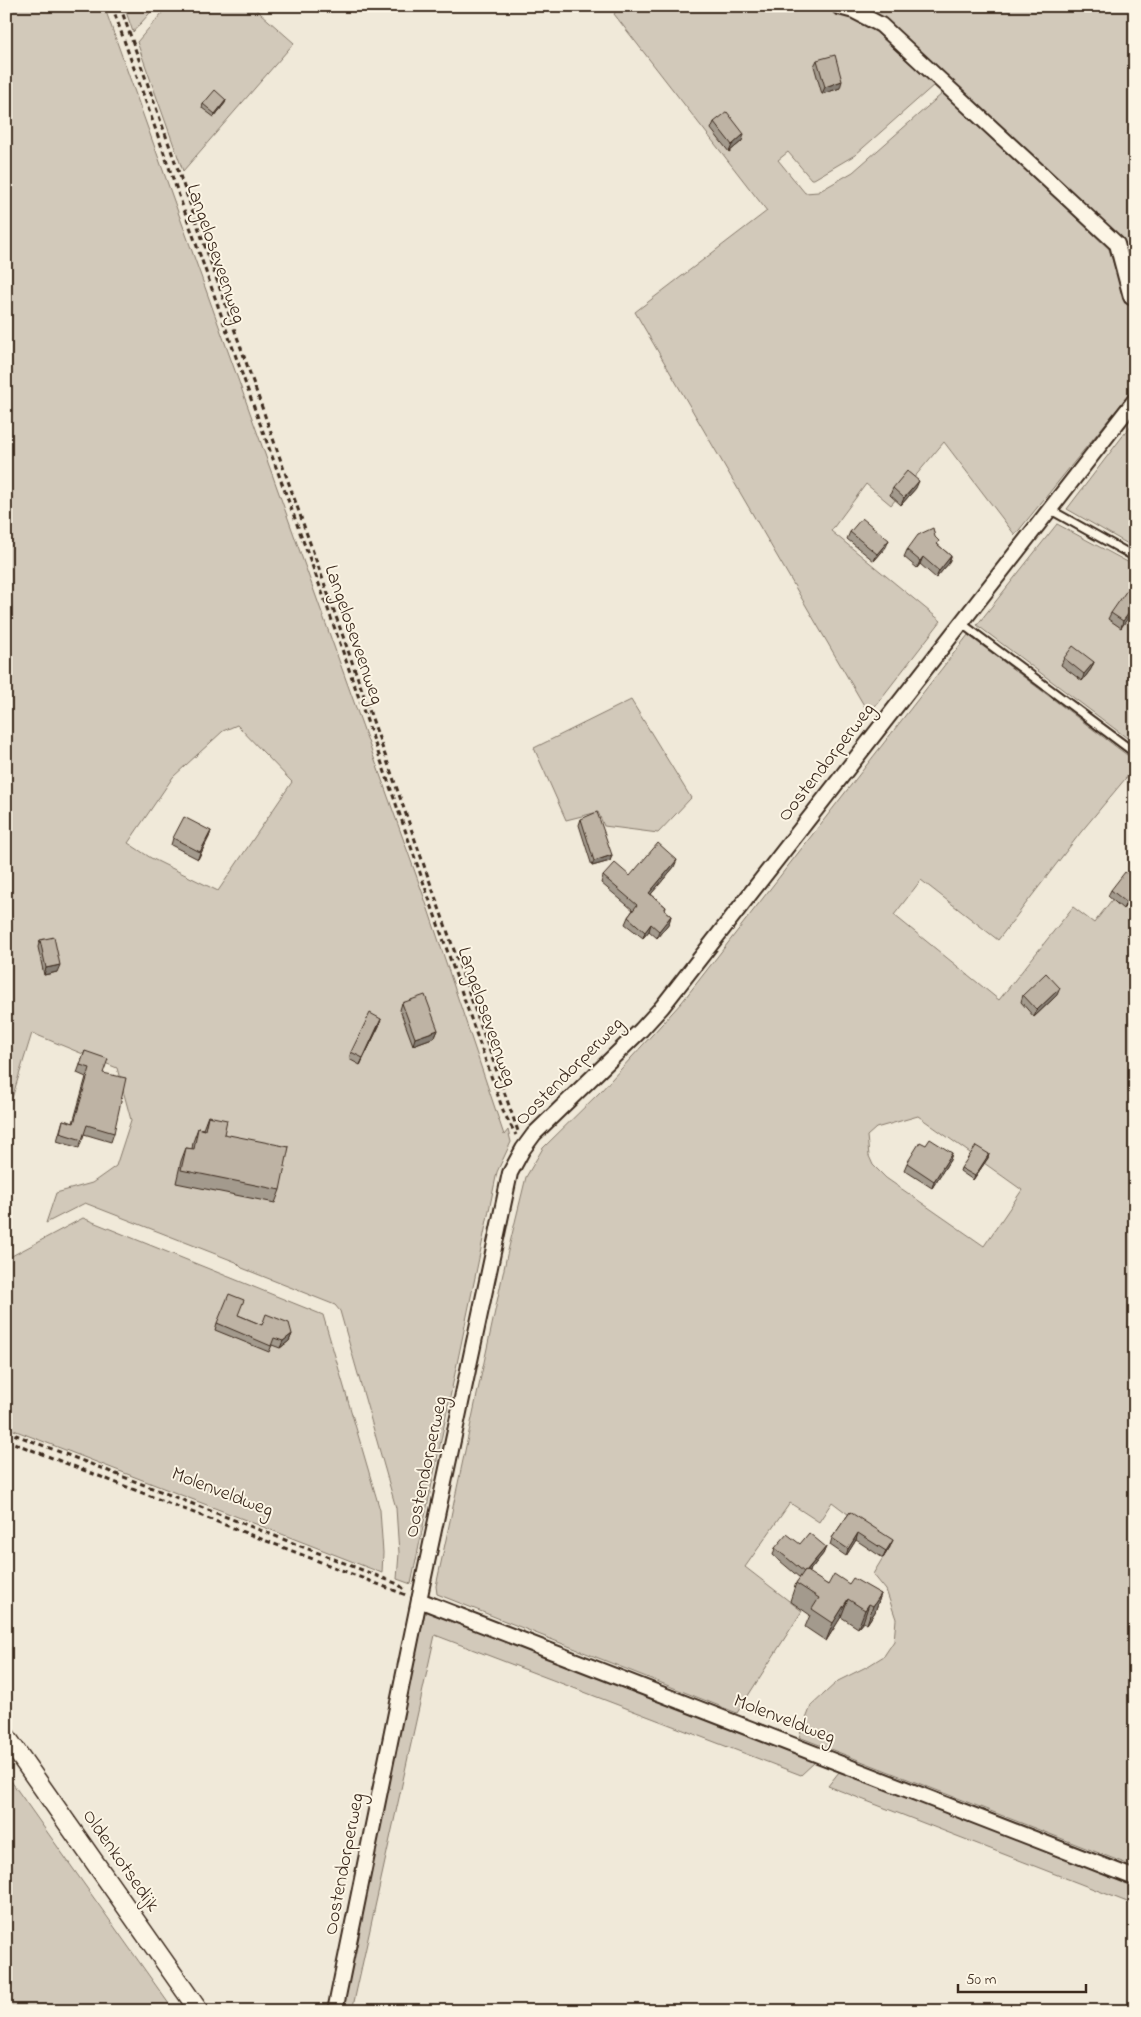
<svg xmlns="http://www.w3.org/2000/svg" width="1141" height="2017" font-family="'Indie Flower',sans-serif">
<rect width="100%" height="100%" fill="#f0e9d9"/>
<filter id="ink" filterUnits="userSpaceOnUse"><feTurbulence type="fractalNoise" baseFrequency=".02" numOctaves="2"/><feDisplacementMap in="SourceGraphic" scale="10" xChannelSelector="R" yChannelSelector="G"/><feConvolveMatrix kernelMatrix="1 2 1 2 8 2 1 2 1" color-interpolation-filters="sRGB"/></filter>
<g filter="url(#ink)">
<!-- green -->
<g fill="#d2c9ba" stroke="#867a6c" fill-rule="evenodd">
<path d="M6,6H104L424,897L504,1135L508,1130L511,1142L497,1172L411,1584L397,1579L399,1553L396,1508L340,1311L335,1305L242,1268L236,1262L85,1203L46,1223L56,1193L92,1183L116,1166L131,1120L117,1068L32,1033L12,1098L6,1097ZM237,725L292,782L218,891L151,858L128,843L173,777L223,731Z"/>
<polygon points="124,6 156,6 133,32"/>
<polygon points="168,6 252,6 294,43 183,171 137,42"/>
<polygon points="620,6 834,6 867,24 934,85 855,155 814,179 811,179 788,152 778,160 805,193 818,192 853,172 943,93 1109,249 1125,300 1135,310 1135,387 1015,535 944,442 891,505 866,484 831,531 941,621 869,714 635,312 767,211 614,14"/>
<polygon points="860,6 1135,6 1135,281 1125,242 878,14"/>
<polygon points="1135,420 1135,548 1067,509"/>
<polygon points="1057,524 1135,566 1135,744 977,625"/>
<path d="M968,635L1135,761V767L1081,832L998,940L921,880L894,915L999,1000L1073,907L1094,923L1135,870V1867L799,1737L811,1706L838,1681L868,1666L884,1656L894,1641L896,1619L886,1590L873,1574L890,1546L832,1502L819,1522L790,1503L745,1567L802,1611L737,1713L437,1594L436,1586L507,1255L526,1177L543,1148L601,1091L682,1002ZM918,1116L1022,1190L984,1246L886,1178L873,1165L869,1156L867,1136L876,1128Z"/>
<polygon points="631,700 691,798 658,833 604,826 598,812 566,820 534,748"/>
<polygon points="83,1218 323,1315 380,1510 383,1553 382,1573 6,1427 6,1259"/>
<polygon points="425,1610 604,1678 815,1762 801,1775 435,1635 352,2011 342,2011"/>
<polygon points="839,1772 1135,1885 1135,1905 828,1786"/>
<polygon points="6,1774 174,2011 6,2011"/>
</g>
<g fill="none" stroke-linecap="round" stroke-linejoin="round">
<!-- service casing -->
<g stroke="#3b2a1e" stroke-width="11">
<g id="service">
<polyline points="1049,509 1135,557"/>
<polyline points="961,623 1135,753"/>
</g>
</g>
<!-- minor casing -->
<g stroke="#3b2a1e" stroke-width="18">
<g id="minor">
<polyline points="839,7 854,11 881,25 1117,244 1131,297 1135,299"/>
<polyline points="419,1600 1135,1878"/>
<polyline points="335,2011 419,1600 510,1173 523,1149 534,1134 641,1030 662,1007 1135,400"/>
</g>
</g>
<!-- tertiary casing -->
<g stroke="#3b2a1e" stroke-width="21">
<polyline id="tertiary" points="6,1736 199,2011"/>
</g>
<!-- path -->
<g stroke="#3b2a1e" stroke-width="3" stroke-dasharray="5 4" stroke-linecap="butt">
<polyline points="112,6 247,388 323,595 504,1113 516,1135"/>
<polyline points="120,6 518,1131"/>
<polyline points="6,1431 398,1584 406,1591"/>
<polyline points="6,1440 406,1595"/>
</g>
<!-- service -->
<use href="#service" stroke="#fcf5e5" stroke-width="7"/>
<!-- minor -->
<use href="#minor" stroke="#fcf5e5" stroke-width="14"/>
<!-- tertiary -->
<use href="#tertiary" stroke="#fcf5e5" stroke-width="18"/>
</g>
<!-- wall -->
<g fill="#a39a8d" stroke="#3b2a1e">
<polygon points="817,60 840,88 822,94 814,66"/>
<polygon points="226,100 225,103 214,117 202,108 203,104"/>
<polygon points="714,122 742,141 729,152 711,129"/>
<polygon points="893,488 916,488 901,505 890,495"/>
<polygon points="850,532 886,547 874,561 847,539"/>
<polygon points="935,537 938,545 951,556 949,563 936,578 920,564 917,568 904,557 907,550"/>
<polygon points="1135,595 1121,628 1108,619 1111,613"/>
<polygon points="1064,658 1094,662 1091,669 1082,681 1061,665"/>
<polygon points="1135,728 1135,736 1132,734"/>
<polygon points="581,819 612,855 610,861 592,866 579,825"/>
<polygon points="211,831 209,837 198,859 171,845 173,838"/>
<polygon points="674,867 651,894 666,907 665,911 671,916 669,923 657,938 649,931 643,938 625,924 628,917 633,910 601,883 603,876 630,876"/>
<polygon points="1135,880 1135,894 1123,909 1108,896 1111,890"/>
<polygon points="40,940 57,972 44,975 38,947"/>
<polygon points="1132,971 1135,971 1135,1000 1129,1000 1129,978"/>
<polygon points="1023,995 1057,995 1034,1017 1021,1002"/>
<polygon points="402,1003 438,1030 435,1037 413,1045 400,1010"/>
<polygon points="381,1019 379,1026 360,1065 349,1059 351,1052"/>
<polygon points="85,1051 103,1073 114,1133 111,1142 84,1134 79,1148 57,1141 63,1120 73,1123 86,1077 77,1073"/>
<polygon points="208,1116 224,1134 280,1190 275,1203 176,1183 181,1161 186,1148 192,1149 193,1142 198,1128 203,1129"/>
<polygon points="926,1145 952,1153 950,1160 932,1188 904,1170 907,1163"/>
<polygon points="989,1154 988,1158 973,1180 960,1171 961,1168"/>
<polygon points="238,1315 262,1325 292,1334 289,1341 280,1348 272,1345 269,1352 215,1330 217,1323"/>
<polygon points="850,1512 890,1547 883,1558 856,1540 846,1556 830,1545 832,1538"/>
<polygon points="800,1544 826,1547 823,1554 808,1573 828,1585 849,1584 881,1594 875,1612 867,1624 863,1622 858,1628 841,1617 826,1641 805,1627 810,1615 790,1601 796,1583 800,1578 773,1555 775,1548"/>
</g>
<!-- shaded-wall -->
<g fill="#857d73" stroke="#3b2a1e">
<polygon points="842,81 840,88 822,94 825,87"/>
<polygon points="226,100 225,103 214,117 215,114"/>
<polygon points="744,134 742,141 729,152 732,145"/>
<polygon points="919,481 916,488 901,505 904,498"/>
<polygon points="889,540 886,547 874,561 877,554"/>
<polygon points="951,556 949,563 936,578 939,571"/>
<polygon points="923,557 920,564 917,568 920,561"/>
<polygon points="1135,605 1135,608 1121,628 1123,621"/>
<polygon points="1094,662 1091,669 1082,681 1084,674"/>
<polygon points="211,831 209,837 198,859 200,852"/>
<polygon points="612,855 610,861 592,866 594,861"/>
<polygon points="677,860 674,867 647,899 649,893"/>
<polygon points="1135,891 1135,894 1123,909 1126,902"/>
<polygon points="671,916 669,923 657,938 659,931"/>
<polygon points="651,924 649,931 643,938 645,932"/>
<polygon points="60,965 57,972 44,975 46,968"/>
<polygon points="1060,988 1057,995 1034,1017 1037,1010"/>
<polygon points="1132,993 1135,993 1135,1000 1129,1000"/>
<polygon points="381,1019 379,1026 360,1065 363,1058"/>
<polygon points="438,1030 435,1037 413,1045 415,1038"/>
<polygon points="952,1153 950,1160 932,1188 934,1181"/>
<polygon points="989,1154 988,1158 973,1180 975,1176"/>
<polygon points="292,1334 289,1341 280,1348 283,1341"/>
<polygon points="858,1533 856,1540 846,1556 848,1549"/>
<polygon points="893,1540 890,1547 883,1558 886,1551"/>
<polygon points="826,1547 823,1554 802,1580 805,1573"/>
<polygon points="881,1594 875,1612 867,1624 873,1606"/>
<polygon points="848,1599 841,1617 826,1641 833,1623"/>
<polygon points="869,1604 863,1622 858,1628 865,1610"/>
</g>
<!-- building -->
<g fill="#beb3a4" stroke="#3b2a1e">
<polygon points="835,55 842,81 825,87 817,60"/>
<polygon points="215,90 226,100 215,114 203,104"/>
<polygon points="727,112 744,134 732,145 714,122"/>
<polygon points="907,471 919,481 904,498 893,488"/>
<polygon points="862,518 889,540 877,554 850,532"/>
<polygon points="933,528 935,537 939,541 937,544 951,556 939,571 923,557 920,561 907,550 918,535"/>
<polygon points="1127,590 1135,595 1135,605 1123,621 1111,613"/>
<polygon points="1073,646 1094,662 1084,674 1064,658"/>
<polygon points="597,812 612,855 594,861 581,819"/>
<polygon points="184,817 211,831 200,852 173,838"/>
<polygon points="658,843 677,860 649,893 666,907 664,910 671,916 659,931 651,924 645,932 628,917 637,905 603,876 615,863 630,876"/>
<polygon points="1125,872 1135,880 1135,891 1126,902 1111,890"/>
<polygon points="54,937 60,965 46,968 40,940"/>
<rect x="1132" y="971" width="3" height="22"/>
<polygon points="1046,973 1060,988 1037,1010 1023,995"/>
<polygon points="425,995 438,1030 415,1038 402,1003"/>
<polygon points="370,1013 381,1019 363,1058 351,1052"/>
<polygon points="85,1051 108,1059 103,1073 126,1078 114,1133 87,1125 82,1140 60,1133 63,1120 74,1123 90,1068 80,1065"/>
<polygon points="208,1116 227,1120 224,1134 289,1147 280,1190 181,1170 186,1148 194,1149 198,1128 205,1130"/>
<polygon points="930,1139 952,1153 934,1181 907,1163 920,1142 926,1145"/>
<polygon points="976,1146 989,1154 975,1176 961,1168"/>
<polygon points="229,1294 244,1300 238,1315 262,1325 266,1314 289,1323 292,1334 283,1341 274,1338 271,1346 217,1323"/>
<polygon points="850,1512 893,1540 886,1551 858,1533 848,1549 832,1538"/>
<polygon points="809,1533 826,1547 806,1571 805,1570 804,1572 775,1548 787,1534 800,1544"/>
<polygon points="805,1570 828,1585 834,1574 849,1584 853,1578 881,1594 873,1606 869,1604 865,1610 848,1599 833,1623 812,1609 819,1598 796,1583"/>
</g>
</g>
<g text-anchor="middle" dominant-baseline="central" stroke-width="4" stroke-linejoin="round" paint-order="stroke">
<!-- street labels -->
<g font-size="20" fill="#3b2a1e" stroke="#fcf5e5">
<text transform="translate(215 254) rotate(71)">Langeloseveenweg</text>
<text transform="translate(353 635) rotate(71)">Langeloseveenweg</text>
<text transform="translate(827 763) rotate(-52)">Oostendorperweg</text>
<text transform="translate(486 1017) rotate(71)">Langeloseveenweg</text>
<text transform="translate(570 1072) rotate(-45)">Oostendorperweg</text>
<text transform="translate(427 1467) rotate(-78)">Oostendorperweg</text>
<text transform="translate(222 1493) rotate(21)">Molenveldweg</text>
<text transform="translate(784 1720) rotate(21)">Molenveldweg</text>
<text transform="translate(120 1861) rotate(55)">Oldenkotsedijk</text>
<text transform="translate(345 1864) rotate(-79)">Oostendorperweg</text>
</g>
</g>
<!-- margin -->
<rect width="1141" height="2017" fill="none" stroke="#fcf5e5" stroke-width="25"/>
<rect x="12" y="12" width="1116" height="1992" fill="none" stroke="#3b2a1e" stroke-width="2" filter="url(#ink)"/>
<!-- scale -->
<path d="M958 1984v8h128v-8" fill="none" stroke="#3b2a1e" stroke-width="2.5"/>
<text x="966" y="1984" font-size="15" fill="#3b2a1e" stroke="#fcf5e5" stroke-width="4" paint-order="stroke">50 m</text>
</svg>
